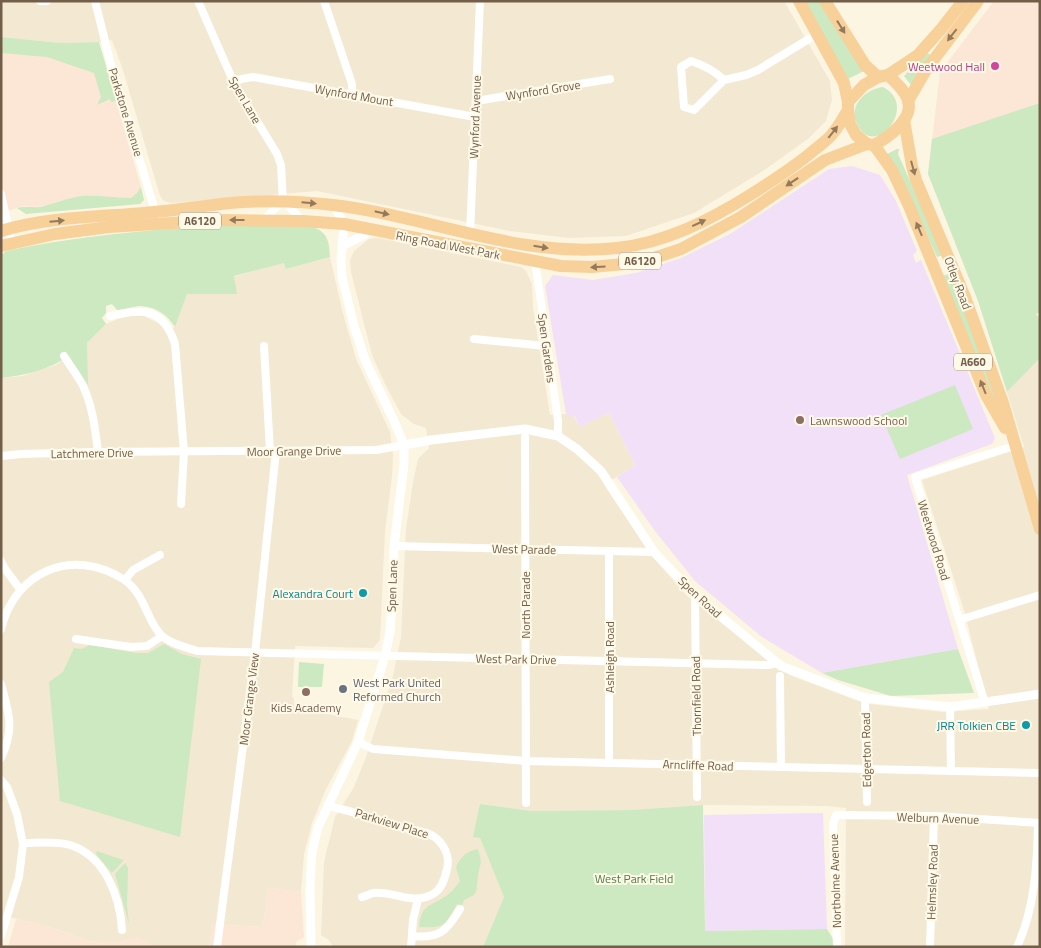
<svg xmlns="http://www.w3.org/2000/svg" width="1041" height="948" font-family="'Titillium Web',sans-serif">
<rect width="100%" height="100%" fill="#fcf5e2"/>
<!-- residential -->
<g fill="#f3e8d1">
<polygon points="1,1 784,1 830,81 832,100 826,121 809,138 766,169 694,213 626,236 569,238 510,231 317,191 171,203 164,201 160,196 123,70 112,40 99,42 61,43 1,37"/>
<polygon points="378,238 521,267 526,271 532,284 533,308 550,415 566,414 570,417 574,416 579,427 609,413 635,465 604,485 652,556 687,596 789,675 858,701 870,704 943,712 989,709 964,610 922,480 1024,447 1007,392 1040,358 1040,947 845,947 846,808 827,806 703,805 631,810 531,811 480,804 480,838 504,897 483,947 333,947 329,940 321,935 324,862 335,817 353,789 365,760 393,676 401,637 406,529 413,482 418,459 429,448 426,428 414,424 401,414 385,384 372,355 351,272 350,260 354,251 369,239"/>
<polygon points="330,257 342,310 356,359 390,432 393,456 392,476 385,531 380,640 373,648 295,646 292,697 294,698 294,708 358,720 352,741 326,789 312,823 304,854 301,892 268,888 264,919 261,927 213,924 209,947 155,947 139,938 111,943 90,941 53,928 1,915 1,378 23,376 56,365 87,343 106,324 118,319 133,315 144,316 162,325 166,331 175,327 187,294 236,294 233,277 284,262 286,269"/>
</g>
<!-- commercial -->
<g fill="#fce7d6">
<polygon points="994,1 1040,1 1040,253 928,174 940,72"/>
<polygon points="1,47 103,57 141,187 137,193 131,198 83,196 71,198 52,205 34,207 24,206 1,213"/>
<polygon points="268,888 301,892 304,937 296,942 296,947 209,947 212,924 261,927 264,919"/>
<polygon points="16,919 53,928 90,941 111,943 139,938 155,946 8,947"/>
</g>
<!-- education -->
<g fill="#f2dff8">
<polygon points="852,166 880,175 896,201 917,251 913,255 916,263 921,260 995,438 992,444 907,475 958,649 822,673 762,637 695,581 655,531 617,477 635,465 609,413 579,427 575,416 570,417 566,414 545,286 553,275 593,280 636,273 681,258 730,234 829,169"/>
<polygon points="823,813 827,929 705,931 704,815"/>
</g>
<!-- green -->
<g fill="#cce9c1">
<polygon points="804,1 820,1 864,71 848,79"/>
<polygon points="1,37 61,43 99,42 116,101 111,102 110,99 97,105 101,97 94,73 47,57 1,53"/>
<polygon points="927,52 931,56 911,85 904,76"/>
<path d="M883,87C920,106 874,161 857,124C848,105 866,89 883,87Z"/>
<polygon points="1040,103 1040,312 1036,314 1040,319 1040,358 1007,392 978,301 928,174 932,139"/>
<polygon points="897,149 899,149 898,154 943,255 937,257 916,210 887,154"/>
<path d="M141,187L144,200L140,204L26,214L17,208C25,206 32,208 40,207C54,204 67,198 81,196C97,195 115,198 131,198L137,193Z"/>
<path d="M221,225L310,226C328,232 329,240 330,257L286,269L284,263L234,276L237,294H187L175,327C167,315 157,307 141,306C133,306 125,310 117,310L112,304L106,306V313L102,318L106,324L87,343L88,385L69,356C48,370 27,375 1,378V255L6,251C77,236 148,230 221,225Z"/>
<polygon points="951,273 998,399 993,401 943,276"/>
<polygon points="955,385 973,429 900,459 881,415"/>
<polygon points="164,644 182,654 201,659 180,837 60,801 49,682 63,672 74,648 82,649 90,645 136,653 148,653"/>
<polygon points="958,649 974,693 891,696 838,680 822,673"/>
<polygon points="299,662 324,664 322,687 298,687"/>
<polygon points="480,804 531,811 631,810 703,805 705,931 827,929 835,942 834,947 483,947 504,897 480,838 473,837"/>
<path d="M478,849C483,865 480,862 478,877C475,891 481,893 464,900L462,906L457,904C444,926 446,928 419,927C421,907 427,907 443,898C450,894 455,888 460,881L456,867C461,857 466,851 478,849Z"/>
<polygon points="97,851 123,860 123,861 112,873 96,854"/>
<polygon points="125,863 128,868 127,906 129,924 115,874"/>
</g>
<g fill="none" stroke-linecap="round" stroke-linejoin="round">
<!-- minor -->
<g stroke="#fff" stroke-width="8">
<polyline points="40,1 47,1"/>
<polyline points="95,1 111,65 156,214"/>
<polyline points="198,1 234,83 277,154 281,165 283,201 303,221"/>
<polyline points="324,1 352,84 352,95"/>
<path d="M724,80L694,110L684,107L681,67L691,61C703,65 715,71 724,80L746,75L758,70L817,34"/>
<polyline points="234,83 241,79 253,77 475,117"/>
<polyline points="476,101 610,79"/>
<polyline points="1,194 12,244"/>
<polyline points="263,220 283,201"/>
<polyline points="470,233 480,1"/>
<polyline points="535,261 558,421 558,436"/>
<path d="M110,316C142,308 163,307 175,344L184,452L181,504"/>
<polyline points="474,339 546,346"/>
<polyline points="264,346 270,451"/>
<path d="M64,356C70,366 78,376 83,386C93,407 95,429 98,452"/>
<polyline points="525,437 526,803"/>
<polyline points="1,456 21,454 98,452 376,450 404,445"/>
<polyline points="394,546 654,552"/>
<polyline points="609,551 609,763"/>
<polyline points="1,561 5,569 20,589"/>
<polyline points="125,580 133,570 160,555"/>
<polyline points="695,595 697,797"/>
<polyline points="959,620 1040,595"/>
<path d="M1,629C15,571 73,547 123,579C146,594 146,621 162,636C171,644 185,647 197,651L768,665L778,663"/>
<polyline points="76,639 131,647 147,646 162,636"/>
<polyline points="780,676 781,767"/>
<path d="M1,684C9,713 15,729 1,758"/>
<polyline points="865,698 867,802"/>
<polyline points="985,703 915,477 1014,446"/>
<polyline points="950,707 951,771"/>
<polyline points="358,742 373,749 526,761 1040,773"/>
<polyline points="1,780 7,787 17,814 23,844 19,877 1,936"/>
<path d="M327,806C351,810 373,819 396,826C408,830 426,830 436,838C445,846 450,857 447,869C445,878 442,889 433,894C412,906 393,890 373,893C370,894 366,896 362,897"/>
<path d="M23,843C38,843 55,841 70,845C105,856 120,896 122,930"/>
<path d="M412,936C439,939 447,931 460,909"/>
<polyline points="217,947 255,653 276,451"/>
<polyline points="411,947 413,920 418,899"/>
<polyline points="837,947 833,824 836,815 934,816 1040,823"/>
<polyline points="930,947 934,816"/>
<path d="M1017,947C1035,908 1037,865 1038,823"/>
</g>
<!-- tertiary -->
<g stroke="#fff" stroke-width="9">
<polyline points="342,246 374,230"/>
<polyline points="404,445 431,440 525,429 558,436 577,449 601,471 654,552 695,595 781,666 865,698 950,707 1040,694"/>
<polyline points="311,947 310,888 312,852 318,827 358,742 385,656 390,632 393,589 394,546 404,464 404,445 394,421 365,360 354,326 342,277 341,261 344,224 334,205"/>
</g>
<!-- trunk -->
<g stroke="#f8d09a" stroke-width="12">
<polyline points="799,1 844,83 848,102"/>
<polyline points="825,1 865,65 878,77"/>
<polyline points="908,101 926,70 978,1"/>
<polyline points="904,120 912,166 916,180 965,297 1003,403 1040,529"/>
<polyline points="867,144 856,135 850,124 848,110 848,102 864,85 878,77 888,75 918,55 942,28 963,1"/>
<polyline points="874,145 892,170 909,206 986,395 1005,428"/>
<path d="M874,145C889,137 914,119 908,100C904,89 895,82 888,75"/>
<path d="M1,231C47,217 97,217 144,213C173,211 201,206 230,203C264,200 299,201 333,205C428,216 520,259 617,248C665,243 710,220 750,195C772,181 793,168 813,151C820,145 828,140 833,133C839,126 843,118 848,110"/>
<polyline points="1,246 55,234 109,227 219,220 303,221 344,224 561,266 592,267 624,264 651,259 681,249 741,217 825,160 867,144 874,145"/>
</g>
</g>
<!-- one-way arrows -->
<defs><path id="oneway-solid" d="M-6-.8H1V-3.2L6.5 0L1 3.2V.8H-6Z" transform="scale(1.25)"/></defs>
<g fill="#947a5d">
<use href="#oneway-solid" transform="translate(841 27) rotate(58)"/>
<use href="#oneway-solid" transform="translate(952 35) rotate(128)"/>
<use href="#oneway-solid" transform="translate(833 132) rotate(-52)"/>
<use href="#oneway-solid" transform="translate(913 168) rotate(75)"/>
<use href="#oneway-solid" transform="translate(792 182) rotate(146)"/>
<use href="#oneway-solid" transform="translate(309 203) rotate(5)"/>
<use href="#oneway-solid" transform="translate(382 213) rotate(13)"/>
<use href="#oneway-solid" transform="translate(237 220) rotate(180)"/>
<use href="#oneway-solid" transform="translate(57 221) rotate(-5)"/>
<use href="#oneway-solid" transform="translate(699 223) rotate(-25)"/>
<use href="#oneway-solid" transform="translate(919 229) rotate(-113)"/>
<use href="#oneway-solid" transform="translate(541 247) rotate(9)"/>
<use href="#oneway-solid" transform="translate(598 267) rotate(176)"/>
<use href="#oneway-solid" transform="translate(983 387) rotate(-112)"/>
</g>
<!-- markers -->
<circle fill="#d1479c" stroke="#fff9e8" stroke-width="2" cx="995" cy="66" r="5"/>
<g fill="#8d6e63" stroke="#fff9e8" stroke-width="2">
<circle cx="800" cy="420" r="5"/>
<circle cx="306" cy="692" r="5"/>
</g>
<g fill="#0f9aa8" stroke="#fff9e8" stroke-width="2">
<circle cx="363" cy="593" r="5"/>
<circle cx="1026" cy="725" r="5"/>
</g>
<circle fill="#6b7280" stroke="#fff9e8" stroke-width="2" cx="343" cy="689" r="5"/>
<g text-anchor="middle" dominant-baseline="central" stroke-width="4" stroke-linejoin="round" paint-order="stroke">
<!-- shield labels -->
<g fill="#fff9e8" stroke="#9d8c79" stroke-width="1">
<rect x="179" y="212.5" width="42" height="17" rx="4"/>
<rect x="619" y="252.5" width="42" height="17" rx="4"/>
<rect x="954" y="353.5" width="38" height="17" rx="4"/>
</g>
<g font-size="11" font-weight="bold" fill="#735e49">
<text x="200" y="221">A6120</text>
<text x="640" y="261">A6120</text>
<text x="973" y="362">A660</text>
</g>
<!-- hotel labels -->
<g font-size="12" fill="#b23c85" stroke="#fff9e8" text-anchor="end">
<text x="985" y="66">Weetwood Hall</text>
</g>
<!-- street labels -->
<g font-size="12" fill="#735e49" stroke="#fff9e8">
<text transform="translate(543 90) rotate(-9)">Wynford Grove</text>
<text transform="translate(354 95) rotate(10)">Wynford Mount</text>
<text transform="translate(245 100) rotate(60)">Spen Lane</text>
<text transform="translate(126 112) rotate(73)">Parkstone Avenue</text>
<text transform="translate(475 117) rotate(-88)">Wynford Avenue</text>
<text transform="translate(448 245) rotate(11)">Ring Road West Park</text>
<text transform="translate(958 283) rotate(69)">Otley Road</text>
<text transform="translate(547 348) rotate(82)">Spen Gardens</text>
<text transform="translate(294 451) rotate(-1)">Moor Grange Drive</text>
<text transform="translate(92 453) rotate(-1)">Latchmere Drive</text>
<text transform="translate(934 540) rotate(73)">Weetwood Road</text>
<text transform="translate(524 549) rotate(1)">West Parade</text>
<text transform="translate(392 586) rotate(-88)">Spen Lane</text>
<text transform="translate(700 597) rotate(43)">Spen Road</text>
<text transform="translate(525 605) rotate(-90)">North Parade</text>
<text transform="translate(609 657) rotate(-90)">Ashleigh Road</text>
<text transform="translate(516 659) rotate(1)">West Park Drive</text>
<text transform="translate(696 696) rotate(-91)">Thornfield Road</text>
<text transform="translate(249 699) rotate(-83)">Moor Grange View</text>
<text transform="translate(866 750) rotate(-91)">Edgerton Road</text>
<text transform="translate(698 765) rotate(2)">Arncliffe Road</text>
<text transform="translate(938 818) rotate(2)">Welburn Avenue</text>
<text transform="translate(392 823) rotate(17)">Parkview Place</text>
<text transform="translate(835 881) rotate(-92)">Northolme Avenue</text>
<text transform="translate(932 882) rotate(-88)">Helmsley Road</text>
</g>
<!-- education labels -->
<g font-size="12" fill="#785e54" stroke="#fff9e8" text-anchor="start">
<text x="810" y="420">Lawnswood School</text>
<text x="306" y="707" text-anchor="middle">Kids Academy</text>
</g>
<!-- culture labels -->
<g font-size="12" fill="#0d838f" stroke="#fff9e8" text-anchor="end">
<text x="353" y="593">Alexandra Court</text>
<text x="1016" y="725">JRR Tolkien CBE</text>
</g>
<!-- worship labels -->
<g font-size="12" fill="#5b616d" stroke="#fff9e8" text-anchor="start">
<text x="353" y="682">West Park United<tspan x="353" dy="14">Reformed Church</tspan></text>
</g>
<!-- park labels -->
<g font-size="12" fill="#4d7e44" stroke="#fff9e8">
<text x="634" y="878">West Park Field</text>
</g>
</g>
<!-- border -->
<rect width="1041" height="948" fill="none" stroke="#735e49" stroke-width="5"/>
</svg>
